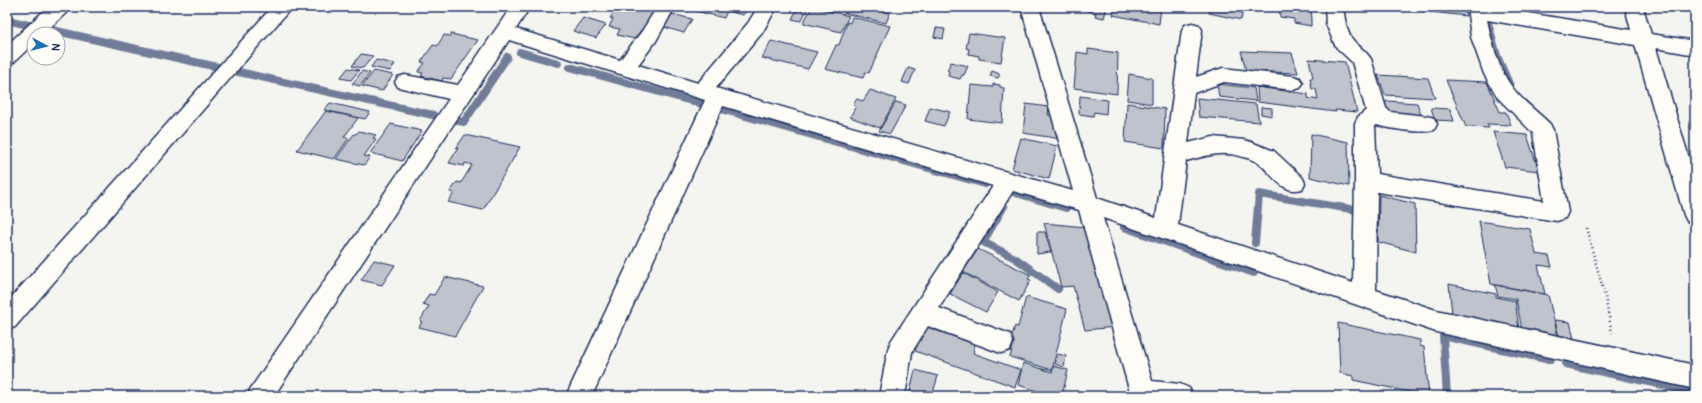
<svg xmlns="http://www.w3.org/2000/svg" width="1702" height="403" font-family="Pangolin,sans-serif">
<rect width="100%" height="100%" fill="#f4f4f1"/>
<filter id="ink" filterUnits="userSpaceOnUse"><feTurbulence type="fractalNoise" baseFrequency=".025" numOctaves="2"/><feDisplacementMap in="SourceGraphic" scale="8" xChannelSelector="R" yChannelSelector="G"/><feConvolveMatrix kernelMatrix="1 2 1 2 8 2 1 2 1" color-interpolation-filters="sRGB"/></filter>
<g filter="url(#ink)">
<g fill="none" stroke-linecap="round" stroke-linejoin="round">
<!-- stream -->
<g stroke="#717c98" stroke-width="8">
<polyline points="7,20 33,26"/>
<polyline points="1488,23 1497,56 1510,86"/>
<polyline points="43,28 222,68"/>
<polyline points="520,52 558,63"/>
<polyline points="570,67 702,104"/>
<polyline points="234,71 433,115"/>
<polyline points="721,109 985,184"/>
<polyline points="459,121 464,122 507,57"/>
<polyline points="1013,192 1066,208"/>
<polyline points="1004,206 983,242 1015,258 1058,289"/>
<polyline points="1124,227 1254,273"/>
<polyline points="1255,243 1259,194 1357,210"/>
<polyline points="1566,364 1695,392"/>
<polyline points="1447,396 1443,336 1550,360"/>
</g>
</g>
<!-- building -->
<g fill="#bfc3cc" stroke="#1b2f5e">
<polygon points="621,7 656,7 642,30 641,30 635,39 617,35 620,29 609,27 613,19 610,18 616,9 619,10"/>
<polygon points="699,7 751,7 748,8 743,15 727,11 724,18 696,11"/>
<polygon points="798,7 808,8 801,21 792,19"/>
<polygon points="812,7 849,16 841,32 803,23"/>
<polygon points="847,7 864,7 890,13 886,23 844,13"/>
<polygon points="1073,7 1107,7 1104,18 1095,16 1096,13"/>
<polygon points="1115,7 1161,7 1159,24 1113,15"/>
<polygon points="1210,7 1232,7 1243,9 1241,20 1209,13"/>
<polygon points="1277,7 1318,7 1318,8 1311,7 1312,20 1311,19 1311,26 1294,23 1294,19 1280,17 1279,7"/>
<polygon points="1396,7 1464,7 1466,16 1396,8"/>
<polygon points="672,14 692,19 684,33 664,27"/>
<polygon points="852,17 890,26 869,73 865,72 863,78 825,69 836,45 839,45 847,22 850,23"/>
<polygon points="583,18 606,25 596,38 573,31"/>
<polygon points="936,28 945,29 943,39 934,37"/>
<polygon points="969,33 1005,38 1001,62 979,59 979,56 968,54 969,49 966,48"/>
<polygon points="451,34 478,40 451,79 443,78 442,81 421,76 423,73 418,72 425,63 421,62 433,45 437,46 444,35 450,36"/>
<polygon points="771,41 817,52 808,69 762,58"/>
<polygon points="1088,49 1118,53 1117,94 1074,88 1077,52 1088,54"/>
<polygon points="1241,51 1292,53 1298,73 1246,71"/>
<polygon points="361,54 373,56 363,68 352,66"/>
<polygon points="1309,59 1345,62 1357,112 1335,110 1336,112 1258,102 1257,87 1308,94 1308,98 1318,100 1316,89 1312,89 1310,78 1313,78"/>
<polygon points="376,60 395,64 390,71 371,67"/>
<polygon points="951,62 968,66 964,75 962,75 960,79 948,76 949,71 947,70"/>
<polygon points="348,68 359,70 351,80 340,78"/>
<polygon points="908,68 915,70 909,84 902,82"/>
<polygon points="362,71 370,73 360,86 352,84"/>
<polygon points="374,71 393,75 382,91 362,86"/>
<polygon points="992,71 1000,74 998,78 990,76"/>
<polygon points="1129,74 1152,78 1152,104 1127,100"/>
<polygon points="1378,75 1428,78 1435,98 1385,95"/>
<polygon points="1446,80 1487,82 1500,112 1506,112 1511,125 1487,124 1489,128 1466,127"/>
<polygon points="993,84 1000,85 1000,87 1004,88 1002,123 968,119 971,85 993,87"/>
<polygon points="1217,84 1254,88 1256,101 1219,97"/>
<polygon points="870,90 896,99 880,128 850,117 856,106 853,105 856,99 863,101"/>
<polygon points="1080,96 1107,100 1106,114 1094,112 1093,116 1079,114"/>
<polygon points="1197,98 1256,104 1259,122 1199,117"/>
<polygon points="1387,101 1417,103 1422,118 1387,113 1384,102 1387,102"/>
<polygon points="896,102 906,105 890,134 879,131"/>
<polygon points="330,103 370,112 365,119 324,110"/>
<polygon points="1127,103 1165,109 1164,148 1125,142"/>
<polygon points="1026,104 1049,107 1048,115 1055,116 1061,139 1023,133"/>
<polygon points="930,107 950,112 944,126 925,121"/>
<polygon points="1261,107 1272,108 1272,116 1261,114"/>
<polygon points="1431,108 1450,109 1454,121 1435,120"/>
<polygon points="326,111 358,118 344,137 349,138 334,159 297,150"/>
<polygon points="391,124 422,131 402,161 370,153"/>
<polygon points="359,131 376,135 373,138 376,139 364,156 370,157 364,165 336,159 354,134 356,134"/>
<polygon points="1493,132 1527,135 1539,171 1505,167"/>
<polygon points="1311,134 1348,142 1349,186 1310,177"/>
<polygon points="465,135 520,147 483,210 448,202 454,193 450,192 457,182 461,183 472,165 465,163 464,166 449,163 458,148 456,148"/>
<polygon points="1021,138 1057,146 1049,179 1012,169"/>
<polygon points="1379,195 1415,204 1416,252 1378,242"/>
<polygon points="1479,221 1530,229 1536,254 1549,256 1552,267 1538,265 1545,294 1491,284"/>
<polygon points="1044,223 1085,227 1115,327 1085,330 1073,286 1061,287"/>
<polygon points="1037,232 1045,232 1051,252 1037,254"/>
<polygon points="978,249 1031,275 1028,279 1031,280 1019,301 963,272"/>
<polygon points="374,260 395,265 382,285 361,280"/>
<polygon points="963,273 998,292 986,312 950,294"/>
<polygon points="445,277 483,286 455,336 419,327 422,322 420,321 429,306 423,304 429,294 434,295"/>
<polygon points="1449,284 1496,294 1496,297 1515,301 1519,329 1452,314"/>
<polygon points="1495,285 1548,295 1558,336 1522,330 1516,299 1498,296"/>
<polygon points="1026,297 1067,309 1052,370 1010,357 1013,346 1009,345 1015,326 1018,327"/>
<polygon points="1555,320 1570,322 1574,339 1559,337"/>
<polygon points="1338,323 1420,340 1420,346 1424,347 1429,396 1353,380 1353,376 1340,373"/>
<polygon points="924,326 975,344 973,353 1021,370 1015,387 915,351"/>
<polygon points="1058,354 1066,356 1064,367 1055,364"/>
<polygon points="1023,363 1052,372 1054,366 1068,370 1062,396 1054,396 1018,385"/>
<polygon points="915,370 938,376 932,396 909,396"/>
</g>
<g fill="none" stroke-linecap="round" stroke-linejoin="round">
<!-- minor casing -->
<g stroke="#1b2f5e" stroke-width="3">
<g id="minor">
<polygon points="48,7 69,7 67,12 43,34 34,34 34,43 14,62 7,64 7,45"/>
<polygon points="272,7 292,7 15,327 7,330 7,302"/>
<path d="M511,7H530L516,29L620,60L642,31L657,7H675L656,41L638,65L698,83L748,23L758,7H777L762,33L716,88L1073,191L1021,7H1039L1097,198L1156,218L1182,30L1185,25L1192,23L1199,25L1202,30L1196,77L1223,68L1293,76L1300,78L1303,83L1300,88L1293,90L1224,82L1194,93L1188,143L1213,137L1244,140L1251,142L1274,151L1302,177L1305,183L1302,189C1283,195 1273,175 1260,164C1256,161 1248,158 1243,157C1223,150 1205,156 1186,161L1178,225L1353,283L1355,181V123L1358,117L1366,110L1352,62L1337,48L1334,43L1326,24L1325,7H1343C1345,18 1346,32 1353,40C1359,47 1366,51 1371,59L1386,108L1390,112L1427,116L1434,118L1437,124L1434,130C1420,134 1391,129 1377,125L1375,126L1377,174L1544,201L1533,133L1498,98L1484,74L1471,37L1467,7H1492L1631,30L1625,7H1643L1651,34L1695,41V55L1656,48L1695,178V224L1687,221L1684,215L1635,45L1487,20C1492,42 1498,69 1512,87C1522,101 1538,112 1550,124L1553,130L1568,212L1565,218L1557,221L1377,192L1376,290L1436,310L1695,365V389L1436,332L1103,218L1152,381L1180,384L1189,388L1193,396H1131L1079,210L1013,191L939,308L1010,334L1013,342L1010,350L1001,353L928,326L912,352L905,396H879L888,349L891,341L993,186L723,106L592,396H566L705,100L509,40L274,396H247L251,388L449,99L398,87L395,82L398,77L405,75L458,85Z"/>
</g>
</g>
<!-- path -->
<polyline stroke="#1b2f5e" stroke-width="2.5" stroke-dasharray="1 3" stroke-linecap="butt" points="1586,228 1605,296 1612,333"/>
<!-- minor -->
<use href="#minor" fill="#fdfcf7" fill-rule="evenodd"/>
</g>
</g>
<!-- margin -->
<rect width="1702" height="403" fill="none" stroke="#fdfcf7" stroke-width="24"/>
<rect x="12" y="12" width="1678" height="379" fill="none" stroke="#1b2f5e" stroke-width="1.5" filter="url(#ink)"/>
<!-- north arrow -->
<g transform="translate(46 46) rotate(97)"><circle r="19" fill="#fdfcf7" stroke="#a3aaba"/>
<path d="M0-3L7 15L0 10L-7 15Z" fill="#1f6fb2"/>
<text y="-6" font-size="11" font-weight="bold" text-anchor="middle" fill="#1b2f5e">N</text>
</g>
</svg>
